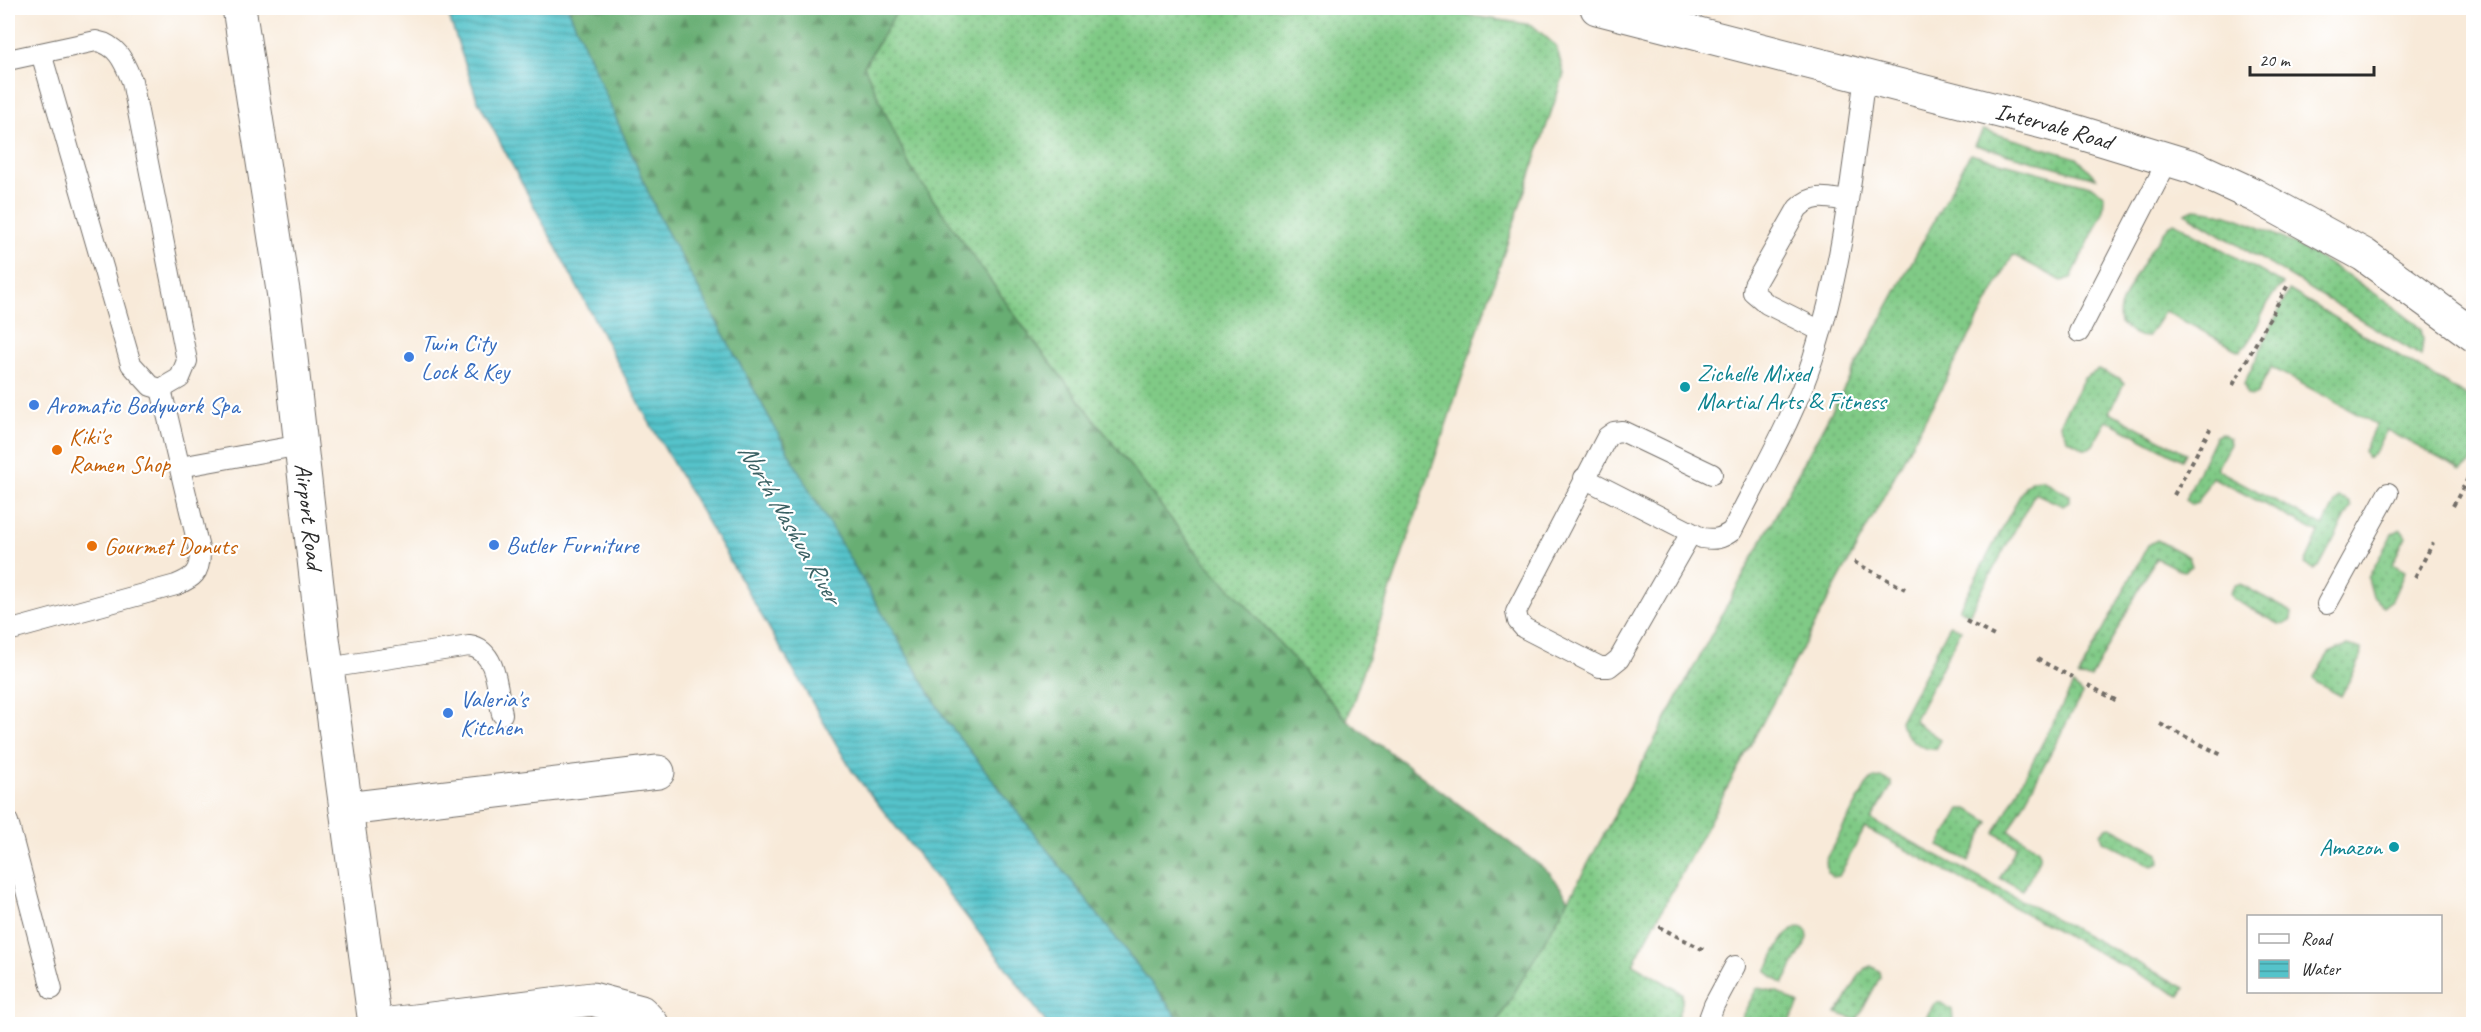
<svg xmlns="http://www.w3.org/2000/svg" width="2481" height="1032" font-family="Caveat,sans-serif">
<defs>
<pattern id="grass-dots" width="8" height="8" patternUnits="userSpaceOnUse" patternTransform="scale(1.5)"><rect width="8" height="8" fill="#80ca86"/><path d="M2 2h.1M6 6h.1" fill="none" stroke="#69a46e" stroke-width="1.8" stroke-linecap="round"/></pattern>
<pattern id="forest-firs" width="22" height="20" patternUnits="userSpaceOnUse" patternTransform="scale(1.5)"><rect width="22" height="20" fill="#68ae73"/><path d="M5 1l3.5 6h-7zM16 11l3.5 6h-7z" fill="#568e5f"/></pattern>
<pattern id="water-rules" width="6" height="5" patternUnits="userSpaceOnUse" patternTransform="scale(1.5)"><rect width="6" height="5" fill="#55c3ca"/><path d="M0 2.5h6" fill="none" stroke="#479fa4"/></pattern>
</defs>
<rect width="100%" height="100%" fill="#fff"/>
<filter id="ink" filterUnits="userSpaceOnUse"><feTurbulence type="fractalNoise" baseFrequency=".0167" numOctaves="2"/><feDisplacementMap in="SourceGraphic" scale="12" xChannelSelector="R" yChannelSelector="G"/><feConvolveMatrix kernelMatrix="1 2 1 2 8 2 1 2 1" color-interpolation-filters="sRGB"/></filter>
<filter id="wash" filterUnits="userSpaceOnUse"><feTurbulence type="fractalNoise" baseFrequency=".008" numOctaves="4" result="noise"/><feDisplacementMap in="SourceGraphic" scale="24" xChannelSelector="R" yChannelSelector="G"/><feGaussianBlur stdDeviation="1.35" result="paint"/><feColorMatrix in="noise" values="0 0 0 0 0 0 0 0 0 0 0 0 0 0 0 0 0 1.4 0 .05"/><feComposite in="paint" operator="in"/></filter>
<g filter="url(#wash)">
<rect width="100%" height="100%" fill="#f8ead9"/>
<!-- grass -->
<g fill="url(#grass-dots)" stroke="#567a58" stroke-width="1.5">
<polygon points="899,8 1421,8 1532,25 1556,46 1564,74 1347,720 1245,604 1202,559 1029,335 910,167 864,66"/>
<polygon points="1983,130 2077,158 2096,178 1975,145"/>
<polygon points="1970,154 2094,187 2104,196 2103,212 2071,278 2062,281 2013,255 1633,964 1682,993 1682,1003 1675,1024 1496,1024 1569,899"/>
<path d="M2194,209C2250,209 2379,291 2421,329L2423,340L2421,356L2185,213Z"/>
<path d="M2174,222L2283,284C2262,301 2260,333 2240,351L2165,311L2148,337C2138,338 2127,330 2120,323C2119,318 2119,314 2120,309C2125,291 2159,232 2174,222Z"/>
<polygon points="2289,290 2473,400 2473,457 2470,464 2461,470 2387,430 2373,455 2368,458 2364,451 2376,424 2271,367 2257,394 2253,396 2247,395 2244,384"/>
<polygon points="2098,370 2119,378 2124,383 2110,412 2186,453 2182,460 2107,420 2093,445 2089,448 2084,448 2067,439 2060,425 2061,420 2084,378"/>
<polygon points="2222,433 2229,438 2230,444 2216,469 2323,526 2336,501 2339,498 2349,502 2351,507 2319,567 2313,569 2305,564 2319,533 2212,477 2198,502 2192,505 2185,500 2215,437"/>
<polygon points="2042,479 2069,495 2069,502 2063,506 2035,493 1969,614 1959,609 2025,486 2032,480"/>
<polygon points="2401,529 2406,536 2392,564 2405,571 2392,600 2384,606 2373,597 2368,578 2392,534"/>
<polygon points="2157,540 2189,557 2192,566 2185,571 2180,570 2156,558 2091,678 2078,677 2148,545"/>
<polygon points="2240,584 2288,610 2292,613 2291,619 2284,624 2279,624 2233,599 2230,593 2235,585"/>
<path d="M1950,625L1961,630L1914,721L1941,740L1936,749C1922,751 1901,735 1900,721Z"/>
<polygon points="2347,645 2361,649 2360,660 2341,696 2317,683 2314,677 2329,653"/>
<path d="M2073,685L2082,694L2009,831C2049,856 2047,847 2023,890L2000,878L2017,846L1995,833Z"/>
<polygon points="1883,778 1891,782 1891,787 1871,820 2185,988 2180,996 1865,828 1839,876 1832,877 1827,872 1826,859 1866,786 1872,779"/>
<polygon points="1960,809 1968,809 1989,822 1969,861 1939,846"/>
<polygon points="2111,827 2159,853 2160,863 2152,866 2103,841 2101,833 2106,828"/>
<path d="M1801,927L1807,931L1808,938L1783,984L1766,971C1775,956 1782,930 1801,927Z"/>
<path d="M1871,966L1879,971L1880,977L1857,1020L1836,1013C1849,1002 1856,969 1871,966Z"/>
<polygon points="1757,988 1778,992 1799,1004 1788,1024 1738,1024"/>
<polygon points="1941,1002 1952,1010 1953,1019 1950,1024 1922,1024 1934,1004"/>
</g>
<!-- forest -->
<polygon fill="url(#forest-firs)" stroke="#4a6c4f" stroke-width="1.5" points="568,8 899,8 864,66 910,167 1029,335 1202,559 1245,604 1347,720 1550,873 1569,899 1496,1024 1183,1024 945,719 813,497 659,217"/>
<!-- water -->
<polygon fill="url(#water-rules)" stroke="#40777a" stroke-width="1.5" points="446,8 568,8 659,217 813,497 945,719 1183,1024 1047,1024 1002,962 852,771 649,422 477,99"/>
</g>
<g filter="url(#ink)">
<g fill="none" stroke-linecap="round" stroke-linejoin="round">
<!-- lane casing -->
<g stroke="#736e68" stroke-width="22">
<g id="lane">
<path d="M8,60L96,41C118,45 124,62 132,81L187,361L180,378L161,389L151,386L131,364L41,53"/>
<path d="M1821,331L1767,304L1753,292L1754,285L1798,208C1814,193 1827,198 1847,201"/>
<polyline points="2079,332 2168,160"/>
<polyline points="180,467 301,445"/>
<path d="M1584,478L1702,538C1715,540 1721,539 1732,531C1760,474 1794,418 1813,358C1843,267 1852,170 1865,76"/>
<polyline points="1691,533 1619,659 1609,667 1600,667 1524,628 1518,621 1516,612 1607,437 1614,432 1622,431 1712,474"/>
<polyline points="2327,604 2388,493"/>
<path d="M8,631L176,585C193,578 200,573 200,553L161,389"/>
<path d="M327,668L469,646C498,650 497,691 502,714"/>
<polyline points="8,822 52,989"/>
<polyline points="1707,1024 1714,1005 1735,966"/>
</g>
</g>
<!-- street casing -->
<g stroke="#736e68" stroke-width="35">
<g id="street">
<polyline points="346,809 658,772"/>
<polyline points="390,1024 592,999 641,1012 652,1024"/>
</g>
</g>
<!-- secondary casing -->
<g stroke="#736e68" stroke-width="35">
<g id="secondary">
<path id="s1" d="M239,8L284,297L323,638L375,1024"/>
<path id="s2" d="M1597,8L2058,126L2193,167L2254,195L2364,255L2474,335"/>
</g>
</g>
<!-- path -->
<g stroke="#736e68" stroke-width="4" stroke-dasharray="4.5 4.5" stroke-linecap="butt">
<polyline points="2233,385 2289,283"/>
<polyline points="2174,495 2210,429"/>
<polyline points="2453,506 2474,467"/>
<polyline points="1854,562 1905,589"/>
<polyline points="2415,577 2433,543"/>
<polyline points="1966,621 1996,637"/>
<polyline points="2037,659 2072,677"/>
<polyline points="2088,685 2119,702"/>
<polyline points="2160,724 2222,755"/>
<polyline points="1659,927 1706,951"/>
</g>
<!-- lane -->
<use href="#lane" stroke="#fff" stroke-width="20"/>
<!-- street -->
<use href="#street" stroke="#fff" stroke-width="33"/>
<!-- secondary -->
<use href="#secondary" stroke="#fff" stroke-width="33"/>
</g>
</g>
<!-- markers -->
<g fill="#3f7fe0" stroke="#fff" stroke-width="2">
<circle cx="409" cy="357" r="6"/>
<circle cx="34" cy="405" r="6"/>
<circle cx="494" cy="545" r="6"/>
<circle cx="448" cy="713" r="6"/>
</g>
<g fill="#0f9aa8" stroke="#fff" stroke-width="2">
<circle cx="1685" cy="387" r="6"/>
<circle cx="2394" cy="847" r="6"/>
</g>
<g fill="#e8710a" stroke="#fff" stroke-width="2">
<circle cx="57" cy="450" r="6"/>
<circle cx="92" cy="546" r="6"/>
</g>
<g text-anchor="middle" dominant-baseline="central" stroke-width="4.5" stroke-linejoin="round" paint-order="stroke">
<!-- street labels -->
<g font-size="24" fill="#2b2b2b" stroke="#fff">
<text stroke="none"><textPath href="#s2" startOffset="472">Intervale Road</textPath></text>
<text stroke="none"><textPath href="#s1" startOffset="513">Airport Road</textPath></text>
</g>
<!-- shop labels -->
<g font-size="24" fill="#366cbe" stroke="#fff" text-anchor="start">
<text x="421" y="343">Twin City<tspan x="421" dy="28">Lock &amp; Key</tspan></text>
<text x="46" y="405">Aromatic Bodywork Spa</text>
<text x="506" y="545">Butler Furniture</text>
<text x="460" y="699">Valeria's<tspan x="460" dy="28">Kitchen</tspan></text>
</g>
<!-- culture labels -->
<g font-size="24" fill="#0d838f" stroke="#fff" text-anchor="start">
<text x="1697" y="373">Zichelle Mixed<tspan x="1697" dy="28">Martial Arts &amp; Fitness</tspan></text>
<text x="2382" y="847" text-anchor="end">Amazon</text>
</g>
<!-- food labels -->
<g font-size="24" fill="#c56008" stroke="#fff" text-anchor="start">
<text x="69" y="436">Kiki's<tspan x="69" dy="28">Ramen Shop</tspan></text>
<text x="104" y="546">Gourmet Donuts</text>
</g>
<!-- water labels -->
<g font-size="26" font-style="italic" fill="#3a6063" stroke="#fff">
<text transform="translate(790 523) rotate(60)">North Nashua River</text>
</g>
</g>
<!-- margin -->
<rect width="2481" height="1032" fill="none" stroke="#fff" stroke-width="30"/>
<!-- legend -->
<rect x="2247" y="915" width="195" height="78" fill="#ffffff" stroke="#aaaaaa" stroke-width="1.5"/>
<rect x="2259" y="934" width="30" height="9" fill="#ffffff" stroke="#aaaaaa" stroke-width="1.5"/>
<text x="2301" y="945" font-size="18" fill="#2b2b2b">Road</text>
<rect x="2259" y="960" width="30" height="18" fill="url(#water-rules)" stroke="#aaaaaa" stroke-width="1.5"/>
<text x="2301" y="975" font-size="18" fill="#2b2b2b">Water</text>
<!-- scale -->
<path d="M2250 66v9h124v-9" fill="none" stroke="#2b2b2b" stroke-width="3"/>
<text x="2259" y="66" font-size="18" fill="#2b2b2b" stroke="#ffffff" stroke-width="4.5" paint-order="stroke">20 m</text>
</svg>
